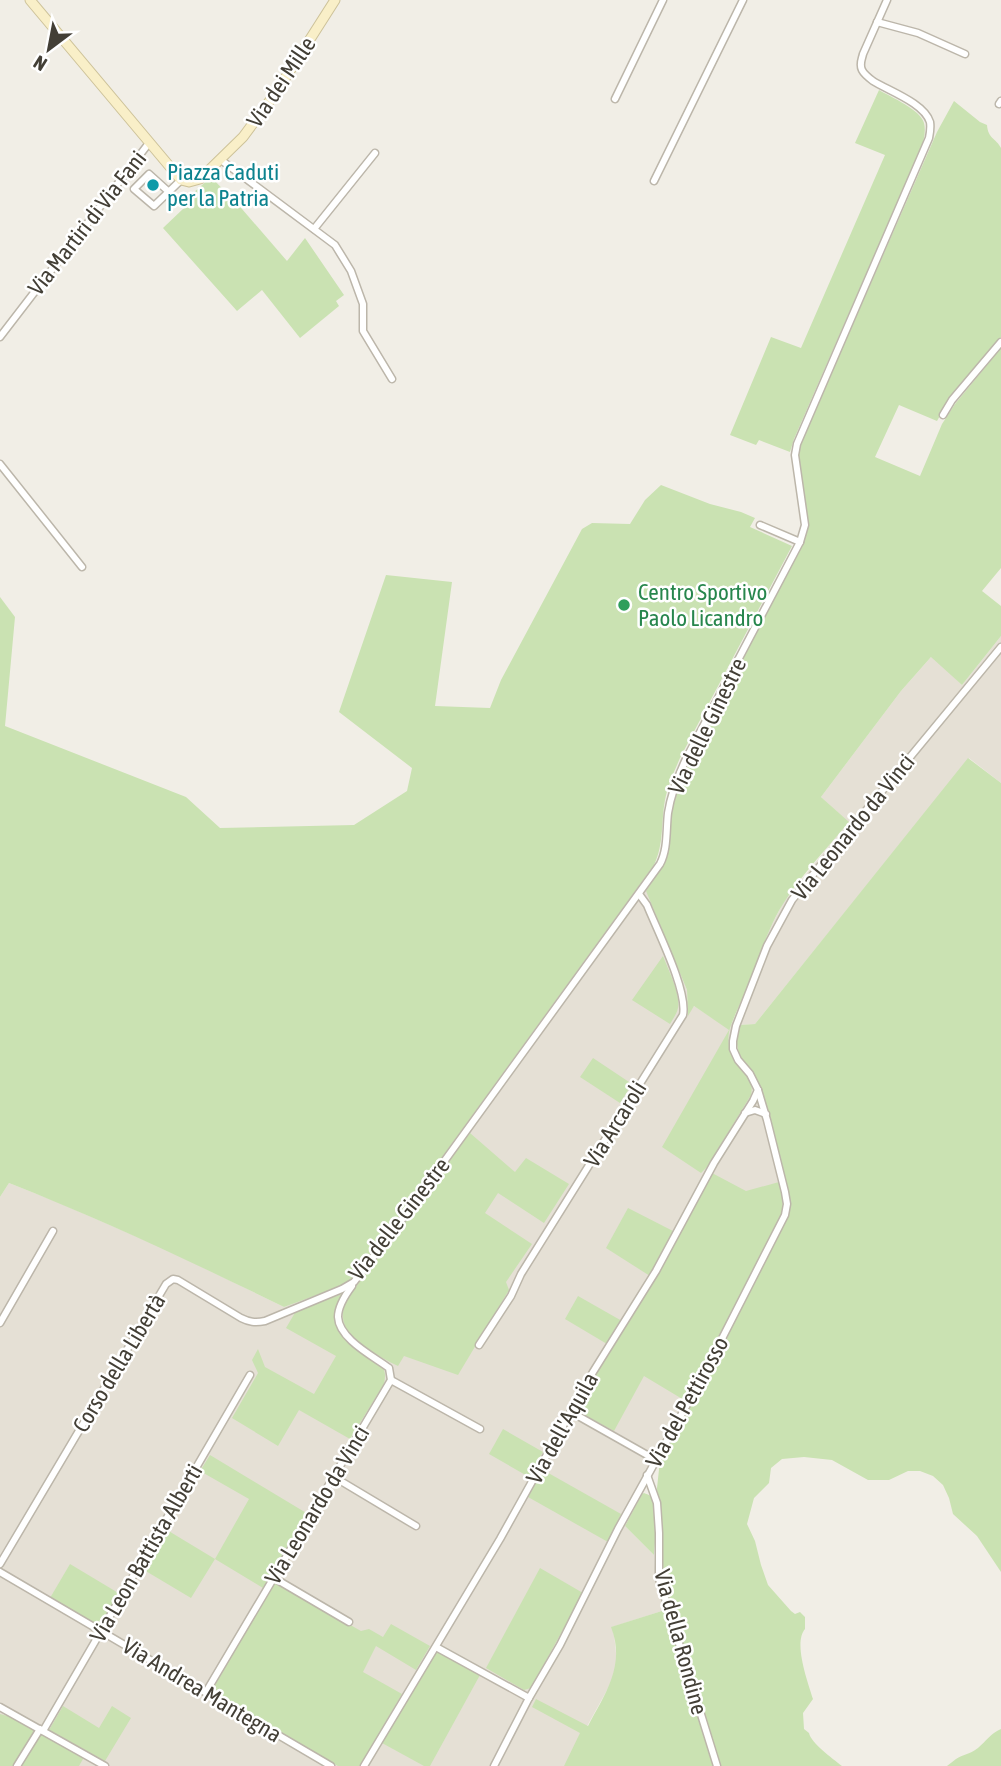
<svg xmlns="http://www.w3.org/2000/svg" width="1001" height="1766" font-family="'Asap Condensed',sans-serif">
<rect width="100%" height="100%" fill="#f1eee6"/>
<!-- residential -->
<polygon fill="#e5e0d5" points="1001,636 1001,783 969,758 755,1024 739,1025 736,1045 738,1052 755,1075 762,1093 785,1180 789,1199 789,1209 706,1374 625,1526 654,1555 656,1581 665,1610 612,1627 614,1634 617,1663 612,1681 565,1766 0,1766 0,1197 9,1183 57,1202 165,1249 284,1307 355,1277 642,880 649,887 647,891 687,990 688,1014 694,1006 729,1029 752,977 769,930 783,903 848,822 821,797 901,691 932,656 962,685"/>
<!-- green -->
<g fill="#cae2b2">
<path d="M879,90C891,97 921,110 924,123C926,131 924,139 922,146L794,439L790,452L759,440L756,445L730,435L771,337L801,348L885,155L855,143Z"/>
<path d="M954,101L980,122L987,125C988,139 996,138 1001,148V337L950,398L937,421L899,405L875,457L920,476L942,424L955,404L1001,348V568L982,591L1001,606V636L962,685L931,657L901,691L821,797L849,822C828,847 805,871 787,898C768,925 760,957 748,987C743,998 731,1022 729,1032C724,1064 757,1070 751,1095L707,1167L701,1173L662,1147L729,1030L694,1006L688,1016L687,990L646,891L666,861L674,797L690,760L804,541C815,510 794,477 800,445L937,132Z"/>
<polygon points="211,177 242,209 287,261 305,238 344,295 336,301 339,306 300,338 262,290 237,311 163,228 184,208 182,203"/>
<path d="M661,485L710,504L741,512L755,518L750,527L792,546L680,758C674,772 668,785 665,800C661,822 664,845 654,865L355,1277L341,1286L284,1307C194,1263 103,1220 9,1183L0,1197V597L15,617L5,726L186,797L220,828L354,825L407,791L412,768L339,712L386,575L452,582L435,706L490,708L501,680L582,529L592,523L630,524L645,500Z"/>
<path d="M968,758L1001,783V1572L977,1536L953,1514L949,1498L943,1485L933,1476L920,1471H908L889,1480H868L832,1460L804,1457L782,1459L771,1468L769,1483L754,1498L747,1524L755,1541L761,1565L768,1585L791,1611L795,1614L800,1612L805,1617V1629C793,1643 808,1682 813,1699L803,1713L804,1729L809,1733C811,1743 832,1758 842,1766H719L662,1579L657,1488L660,1460L706,1374L789,1209C790,1188 782,1166 776,1146C772,1128 768,1110 762,1093C752,1062 730,1062 739,1025L755,1024Z"/>
<path d="M663,956C668,969 681,995 678,1008C677,1013 673,1019 670,1024L632,1000Z"/>
<polygon points="593,1058 632,1084 620,1103 580,1077"/>
<path d="M470,1133L515,1172L526,1158L569,1184L544,1223L498,1193L485,1213L532,1244L506,1282L509,1290L458,1375L404,1356L398,1366C381,1358 344,1338 343,1318C342,1310 346,1302 349,1296Z"/>
<polygon points="712,1173 746,1191 779,1182 783,1199 782,1215 727,1323 684,1400 644,1376 614,1431 577,1411 596,1373"/>
<polygon points="628,1208 673,1231 650,1276 606,1248"/>
<path d="M342,1294C326,1327 343,1340 369,1358C373,1361 380,1364 383,1368C386,1373 385,1379 384,1384L350,1439L299,1410L278,1446L232,1418L258,1373L252,1360L258,1349L265,1367L314,1394L336,1356L286,1328L296,1311Z"/>
<polygon points="578,1296 622,1321 607,1344 565,1319"/>
<polygon points="503,1429 543,1452 529,1477 489,1454"/>
<polygon points="210,1455 308,1514 263,1588 215,1559 191,1598 144,1570 167,1530 215,1559 249,1499 200,1471"/>
<polygon points="543,1470 621,1514 608,1542 528,1497"/>
<path d="M644,1493C649,1495 651,1495 653,1500C659,1514 655,1540 654,1555L625,1526L642,1494Z"/>
<polygon points="70,1564 120,1594 100,1627 50,1598"/>
<polygon points="540,1568 583,1593 531,1688 524,1690 486,1668"/>
<polygon points="274,1582 361,1631 369,1629 383,1637 391,1624 430,1646 416,1670 376,1646 363,1672 402,1694 360,1766 338,1766 211,1692"/>
<path d="M665,1610L713,1766H564L580,1733L532,1707L536,1699L588,1726C605,1694 626,1665 611,1627Z"/>
<polygon points="436,1653 441,1653 480,1675 430,1766 424,1766 382,1743"/>
<polygon points="63,1706 99,1728 112,1706 131,1718 105,1761 49,1730"/>
<polygon points="0,1714 19,1719 35,1732 14,1766 0,1766"/>
<path d="M1001,1729V1766H947C950,1764 953,1761 956,1759C963,1754 969,1755 978,1748C986,1741 991,1733 1001,1729Z"/>
<polygon points="43,1734 82,1756 83,1759 79,1766 20,1766 38,1736"/>
</g>
<g fill="none" stroke-linecap="round" stroke-linejoin="round">
<!-- minor casing -->
<g stroke="#bcb6aa" stroke-width="9">
<g id="minor">
<polyline points="877,22 918,33 965,54"/>
<polyline points="615,99 663,0"/>
<polyline points="999,104 1001,101"/>
<polyline points="221,160 335,245 351,271 363,304 363,331 392,379"/>
<polyline points="654,181 743,0"/>
<polyline points="169,192 149,174 134,189 154,206 181,180"/>
<polyline points="314,229 375,153"/>
<polyline points="0,337 149,143"/>
<polyline points="943,415 952,400 1001,342"/>
<polyline points="0,464 82,567"/>
<polyline points="760,525 800,542"/>
<polyline points="745,1113 755,1110 766,1114"/>
<polyline points="0,1323 53,1231"/>
<path d="M479,1345L511,1296L521,1274L683,1015C688,991 657,930 647,905L639,894"/>
<polyline points="391,1380 480,1429"/>
<polyline points="571,1412 656,1460"/>
<polyline points="647,1475 657,1503 659,1533 659,1579 717,1766"/>
<polyline points="334,1477 416,1526"/>
<path d="M0,1564L166,1284L173,1279L178,1280L241,1318C249,1322 255,1323 265,1321L342,1289L354,1282L398,1225L660,864C668,849 666,830 668,813C671,794 678,776 686,759L800,542L805,525L795,455L797,444L929,138C930,133 931,128 930,122C924,103 889,91 873,81C869,78 864,74 862,70C859,64 862,59 863,54L887,0"/>
<polyline points="0,1572 331,1766"/>
<polyline points="274,1578 349,1622"/>
<polyline points="436,1647 529,1698"/>
<path d="M206,1692L391,1380L389,1368C373,1356 339,1339 338,1317C338,1306 346,1294 352,1286"/>
<polyline points="0,1707 105,1766"/>
<polyline points="43,1731 250,1375"/>
<polyline points="17,1766 40,1729"/>
<polyline points="364,1766 500,1539 593,1372 656,1271 714,1163 753,1101 758,1090"/>
<polyline points="494,1766 529,1698 560,1645 618,1529 705,1372 785,1215 787,1204 785,1192 767,1120 758,1090 750,1074 738,1060 733,1049 733,1041 736,1026 767,946 792,900 1001,647"/>
</g>
</g>
<!-- secondary casing -->
<g stroke="#cdc299" stroke-width="11">
<polyline id="secondary" points="30,0 181,180 189,182 200,179 243,137 277,91 335,0"/>
</g>
<!-- minor -->
<use href="#minor" stroke="#fff" stroke-width="6"/>
<!-- secondary -->
<use href="#secondary" stroke="#f9efc8" stroke-width="9"/>
</g>
<!-- markers -->
<circle fill="#0f9aa8" stroke="#fff" stroke-width="2.5" cx="153" cy="185" r="7"/>
<circle fill="#2e9e5b" stroke="#fff" stroke-width="2.5" cx="624" cy="605" r="7"/>
<g text-anchor="middle" dominant-baseline="central" stroke-width="5" stroke-linejoin="round" paint-order="stroke">
<!-- street labels -->
<g font-size="23" fill="#433f36" stroke="#fff">
<text transform="translate(281 82) rotate(-56)">Via dei Mille</text>
<text transform="translate(87 223) rotate(-52)">Via Martiri di Via Fani</text>
<text transform="translate(707 726) rotate(-64)">Via delle Ginestre</text>
<text transform="translate(853 827) rotate(-51)">Via Leonardo da Vinci</text>
<text transform="translate(615 1124) rotate(-58)">Via Arcaroli</text>
<text transform="translate(399 1219) rotate(-52)">Via delle Ginestre</text>
<text transform="translate(119 1363) rotate(-59)">Corso della Libertà</text>
<text transform="translate(687 1402) rotate(-61)">Via del Pettirosso</text>
<text transform="translate(562 1428) rotate(-61)">Via dell'Aquila</text>
<text transform="translate(317 1505) rotate(-59)">Via Leonardo da Vinci</text>
<text transform="translate(146 1553) rotate(-60)">Via Leon Battista Alberti</text>
<text transform="translate(681 1642) rotate(75)">Via della Rondine</text>
<text transform="translate(202 1690) rotate(31)">Via Andrea Mantegna</text>
</g>
<!-- culture labels -->
<g font-size="23" fill="#0d838f" stroke="#fff" text-anchor="start">
<text x="167" y="172">Piazza Caduti<tspan x="167" dy="26">per la Patria</tspan></text>
</g>
<!-- leisure labels -->
<g font-size="23" fill="#27864d" stroke="#fff" text-anchor="start">
<text x="638" y="592">Centro Sportivo<tspan x="638" dy="26">Paolo Licandro</tspan></text>
</g>
</g>
<!-- north arrow -->
<g transform="translate(49 49) rotate(212)" stroke="#ffffff" stroke-width="5" paint-order="stroke">
<path d="M0-5L12 26L0 18L-12 26Z" fill="#433f36"/>
<text y="-10" font-size="19" font-weight="bold" text-anchor="middle" fill="#433f36">N</text>
</g>
</svg>
